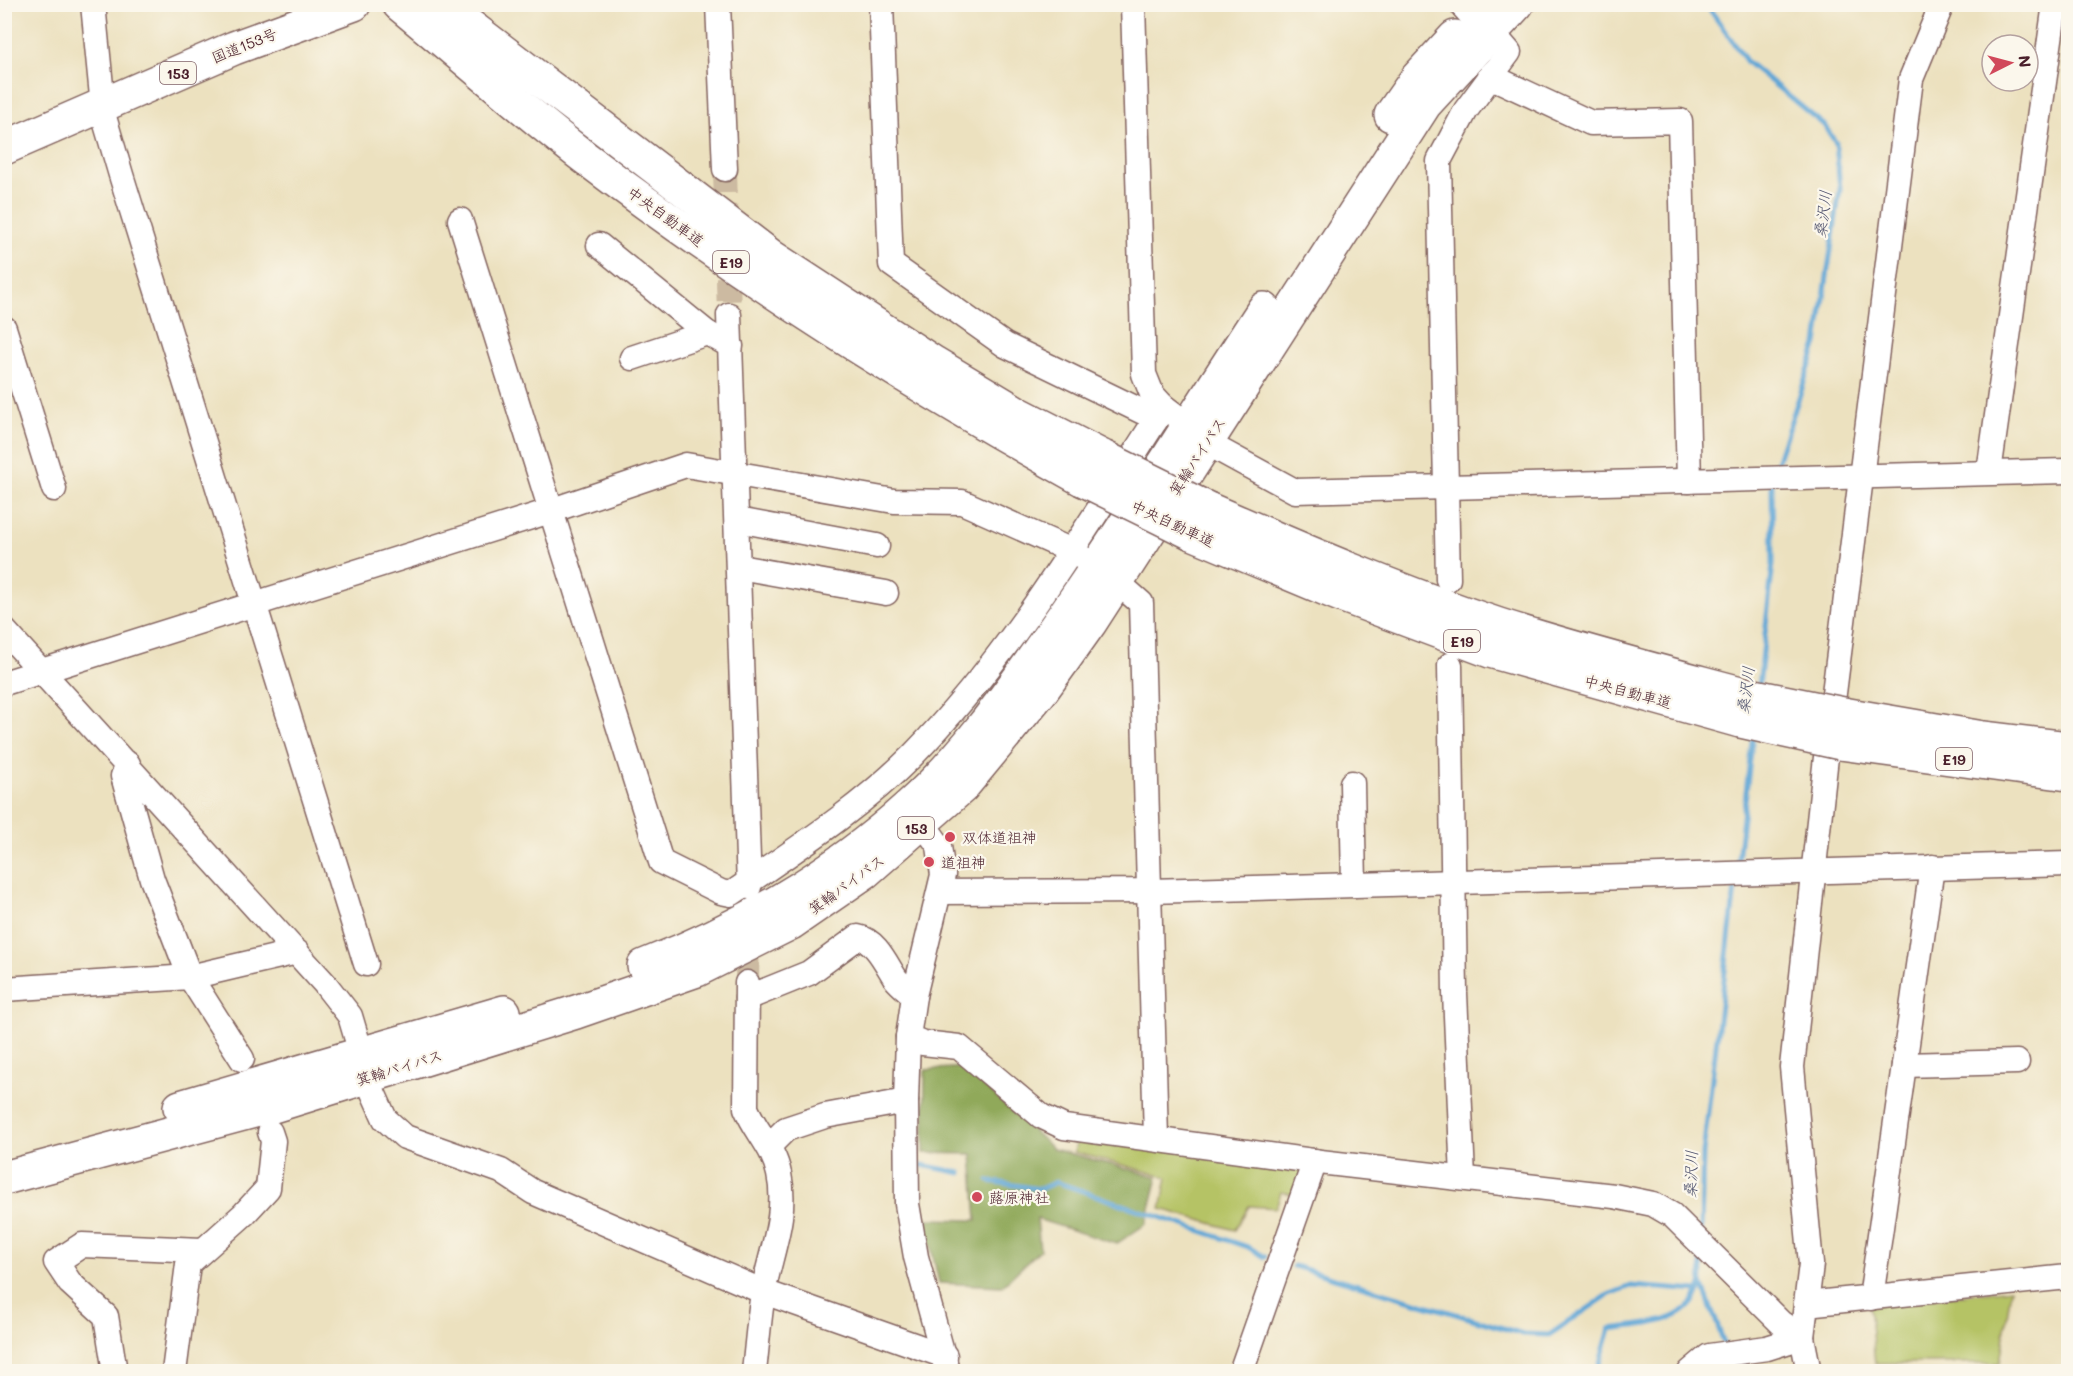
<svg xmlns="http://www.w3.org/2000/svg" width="2073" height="1376" font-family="Mali,'Klee One',sans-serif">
<rect width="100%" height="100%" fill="#fbf7ec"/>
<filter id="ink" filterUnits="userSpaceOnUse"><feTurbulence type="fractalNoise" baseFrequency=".0167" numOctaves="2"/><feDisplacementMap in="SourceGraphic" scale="12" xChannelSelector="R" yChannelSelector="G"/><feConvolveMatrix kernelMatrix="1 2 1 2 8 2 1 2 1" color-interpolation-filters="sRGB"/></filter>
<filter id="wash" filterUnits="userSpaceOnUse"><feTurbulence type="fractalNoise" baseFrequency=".008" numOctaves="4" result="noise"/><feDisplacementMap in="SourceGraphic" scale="24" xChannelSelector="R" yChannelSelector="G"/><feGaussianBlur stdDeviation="1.35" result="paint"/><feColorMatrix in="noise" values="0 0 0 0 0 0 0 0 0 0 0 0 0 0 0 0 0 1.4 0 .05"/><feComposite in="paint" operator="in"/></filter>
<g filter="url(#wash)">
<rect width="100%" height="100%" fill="#ece1bf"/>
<!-- green -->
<g fill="#b5c365" stroke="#807148" stroke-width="1.5">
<polygon points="1079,1134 1306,1165 1296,1195 1281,1192 1276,1208 1249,1206 1235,1230 1161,1209 1167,1177 1074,1152"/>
<polygon points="2011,1289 2000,1363 1875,1363 1869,1306"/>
</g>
<!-- forest -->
<polygon fill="#90a95a" stroke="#6d6442" stroke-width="1.5" points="963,1067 1053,1149 1158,1177 1146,1224 1116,1244 1037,1219 1040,1250 1002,1286 939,1283 925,1219 977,1220 972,1154 924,1153 925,1070"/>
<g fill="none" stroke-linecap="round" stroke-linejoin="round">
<!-- stream -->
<g stroke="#5fa6d6" stroke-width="5">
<polyline points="1706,4 1747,62 1824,125 1836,143 1840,189 1817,344 1774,471"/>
<polyline points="1759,686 1773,563 1772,484"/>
<polyline points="1737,868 1753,734"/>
<polyline points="922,1165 961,1173"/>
<polyline points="989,1181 1040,1189 1056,1182 1248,1247 1265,1257"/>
<polyline points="1701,1232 1703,1153 1736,880"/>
<polyline points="1294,1266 1523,1334 1549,1335 1608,1295 1631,1286 1699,1291"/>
<polyline points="1702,1283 1724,1343"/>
<polyline points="1741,1361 1755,1372"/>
<path d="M1597,1372L1610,1329C1646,1323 1690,1326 1701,1285C1703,1276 1701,1265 1701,1256"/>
</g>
</g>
</g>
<g filter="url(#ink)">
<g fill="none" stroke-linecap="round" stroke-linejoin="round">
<!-- minor-tunnel -->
<g stroke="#ccbaa1" stroke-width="24" stroke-dasharray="24 12" stroke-linecap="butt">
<polyline points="725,169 729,315"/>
<polyline points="747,983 748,931"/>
</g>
<!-- minor casing -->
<g stroke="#83635f" stroke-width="27">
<g id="minor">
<polyline points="93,4 104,117 121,175 366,964"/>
<polyline points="718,4 725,169"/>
<polyline points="881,4 891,264 1005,345 1145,413 1155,421 1163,406 1188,425"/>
<polyline points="1133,4 1144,374 1152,394 1163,406"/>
<polyline points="1490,76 1591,123 1680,121 1689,481"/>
<path d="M460,220L661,862L721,892L731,894C793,851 858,810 912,756C1009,657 1080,538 1155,421"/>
<polyline points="599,245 707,333 731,346"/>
<polyline points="729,315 749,887"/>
<polyline points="4,328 54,489"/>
<polyline points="632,358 707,333"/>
<polyline points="1205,442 1295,491 2068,471"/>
<polyline points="1989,472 2055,4"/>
<polyline points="738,520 877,546"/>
<polyline points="739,567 886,593"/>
<polyline points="1448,579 1439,161 1466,110 1509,52 1491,31"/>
<polyline points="1116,581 1141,603 1156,1138"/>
<polyline points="4,630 325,984 350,1016 372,1090 385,1119 405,1137 501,1171 533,1192 764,1292 945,1356"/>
<polyline points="1450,665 1455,993 1463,1178"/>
<polyline points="4,683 550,511 686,465 894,501 962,502 1072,551 1086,560"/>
<polyline points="128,764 123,776 152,879 190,977 242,1059"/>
<polyline points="1352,783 1354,885"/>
<polyline points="922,822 939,846 943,875 914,996 908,1037 906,1101 907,1204 916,1257 946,1366"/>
<polyline points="940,892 1151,891 2068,864"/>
<path d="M747,983L746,1108C756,1132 774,1148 779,1174C788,1214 770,1254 763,1293C759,1319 757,1345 754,1372"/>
<polyline points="4,989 190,977 297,952"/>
<path d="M747,998L809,973L858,937C876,940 886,964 896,979C901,985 908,990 914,996"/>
<polyline points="908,1037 923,1043 959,1047 1041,1116 1064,1127 1320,1162 1614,1196 1653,1204 1672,1215 1781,1323 1802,1337"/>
<polyline points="1904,1065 2017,1062"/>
<polyline points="769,1146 786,1129 825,1116 906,1101"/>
<polyline points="1871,1298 1932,867"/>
<polyline points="1806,1304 2068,1277"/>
<polyline points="115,1372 106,1316 70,1283 56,1262 82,1245 202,1250"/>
<polyline points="174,1372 188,1264 244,1214 268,1188 273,1141 270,1132"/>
<polyline points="1241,1372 1315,1161"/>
<polyline points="1690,1372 1709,1356 1767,1348 1802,1337"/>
<polyline points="1809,1372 1802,1337 1811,1264 1792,1067 1826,757 1911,79 1942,4"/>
</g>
</g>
<!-- highway casing -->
<g stroke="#83635f" stroke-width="36">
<g id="highway">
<path d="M399,4C461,55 521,108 584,157C742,277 909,383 1082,479"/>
<polyline points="441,4 772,257 934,363 1019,414 1103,457"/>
<polyline points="1467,4 1491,31"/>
<polyline points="1391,115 1417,78 1455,37"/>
<polyline points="4,148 234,48 354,4"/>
<path d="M1208,509C1304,551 1400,592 1499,625C1580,651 1662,672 1744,694"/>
<polyline points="1192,533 1338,594 1490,651 1740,721"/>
<polyline points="1843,714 1983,738 2068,748"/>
<polyline points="1840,743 2068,774"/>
<path d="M644,966C740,929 833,875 909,806C962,759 1004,700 1045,642C1122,534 1191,420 1264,309"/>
<polyline points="180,1107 504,1012"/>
<polyline points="4,1178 273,1106 576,1012 697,970 791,923 865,872 962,787 1043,689 1090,623 1425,104 1517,4"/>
</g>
</g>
<!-- minor -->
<use href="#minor" stroke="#fff" stroke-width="24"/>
<!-- highway -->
<use href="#highway" stroke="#fff" stroke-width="33"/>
<!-- highway-bridge casing -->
<g stroke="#83635f" stroke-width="36" stroke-linecap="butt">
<g id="highway-bridge">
<polyline points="1103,457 1208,509"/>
<polyline points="1082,479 1192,533"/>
<polyline points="1744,694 1843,714"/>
<polyline points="1740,721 1840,743"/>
</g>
</g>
<!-- highway-bridge -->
<use href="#highway-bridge" stroke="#fff" stroke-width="33"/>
</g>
</g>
<!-- markers -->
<g fill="#d1495b" stroke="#fbf7ec" stroke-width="2">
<circle cx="950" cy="837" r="6"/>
<circle cx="929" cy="862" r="6"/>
<circle cx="977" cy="1197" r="6"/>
</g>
<g text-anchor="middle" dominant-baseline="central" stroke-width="4.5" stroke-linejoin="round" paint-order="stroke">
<!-- shield labels -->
<g fill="#fbf7ec" stroke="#7f6065" stroke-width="1.5">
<rect x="160" y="62" width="36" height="22" rx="4.5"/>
<rect x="713" y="251" width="36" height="22" rx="4.5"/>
<rect x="1444" y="630" width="36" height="22" rx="4.5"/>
<rect x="1936" y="748" width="36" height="22" rx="4.5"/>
<rect x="898" y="817" width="36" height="22" rx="4.5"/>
</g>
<g font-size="14" font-weight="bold" fill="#4a1f2b">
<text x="178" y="73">153</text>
<text x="731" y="262">E19</text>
<text x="1462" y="641">E19</text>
<text x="1954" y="759">E19</text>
<text x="916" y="828">153</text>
</g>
<!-- street labels -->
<g font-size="15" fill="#4a1f2b" stroke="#fbf7ec">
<text transform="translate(244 45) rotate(-22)">国道153号</text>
<text transform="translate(666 216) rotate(36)">中央自動車道</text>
<text transform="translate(1197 456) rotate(-57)">箕輪バイパス</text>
<text transform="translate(1173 523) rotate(25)">中央自動車道</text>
<text transform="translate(1628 691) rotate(15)">中央自動車道</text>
<text transform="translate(846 884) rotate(-36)">箕輪バイパス</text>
<text transform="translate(399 1067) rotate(-17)">箕輪バイパス</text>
</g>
<!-- poi labels -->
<g font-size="15" fill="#4a1f2b" stroke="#fbf7ec" text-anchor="start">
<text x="962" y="837">双体道祖神</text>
<text x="941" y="862">道祖神</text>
<text x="989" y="1197">蕗原神社</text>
</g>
<!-- water labels -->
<g font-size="16" font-style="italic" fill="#52556f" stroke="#fbf7ec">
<text transform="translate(1822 214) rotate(-83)">桑沢川</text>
<text transform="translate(1745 690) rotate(-83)">桑沢川</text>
<text transform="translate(1690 1174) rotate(-88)">桑沢川</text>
</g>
</g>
<!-- margin -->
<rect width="2073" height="1376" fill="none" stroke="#fbf7ec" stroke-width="24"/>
<!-- north arrow -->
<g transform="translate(2010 63) rotate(84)"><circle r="28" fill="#fbf7ec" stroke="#b4a19f" stroke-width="1.5"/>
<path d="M0-4.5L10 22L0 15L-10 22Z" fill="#d1495b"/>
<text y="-9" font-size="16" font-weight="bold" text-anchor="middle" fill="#4a1f2b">N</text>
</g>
</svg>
